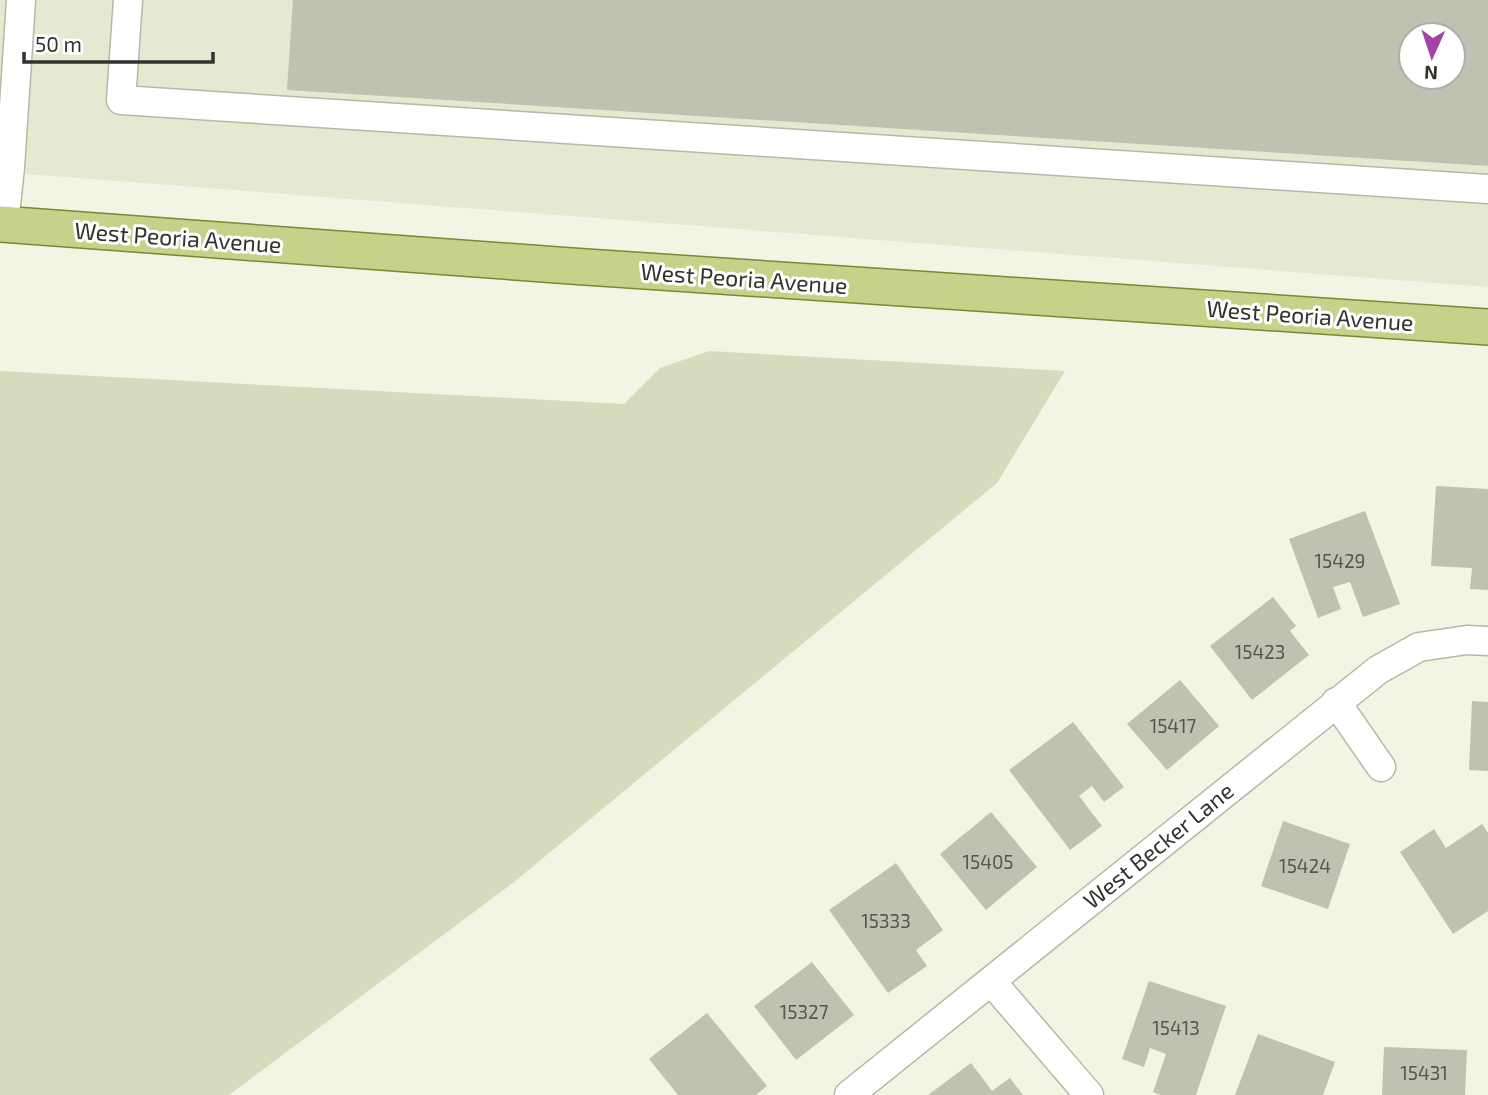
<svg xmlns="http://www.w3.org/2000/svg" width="1488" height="1095" font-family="'Exo 2',sans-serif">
<rect width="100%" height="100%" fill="#f2f5e4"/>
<!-- built -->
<path fill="#e5e9d2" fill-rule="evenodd" d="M0,0H1488V287L0,172ZM1411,35H1453V77H1411Z"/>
<!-- green -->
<polygon fill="#d5dbbd" points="709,351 1065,371 997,483 514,882 229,1095 0,1095 0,371 624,404 660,368"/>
<!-- building -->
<g fill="#bec2b1" fill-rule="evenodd">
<path d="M293,0H1488V166L287,90ZM1411,35H1453V77H1411Z"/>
<polygon points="1436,486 1488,489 1488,590 1470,589 1472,568 1431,566"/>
<polygon points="1365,511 1400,604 1363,617 1350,582 1333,587 1341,609 1318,618 1289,539"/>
<polygon points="1273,597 1296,626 1290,631 1309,655 1252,700 1210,646"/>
<polygon points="1180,680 1219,726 1167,770 1127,724"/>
<polygon points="1472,701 1488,702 1488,771 1469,770"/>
<polygon points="1073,722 1124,787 1104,802 1092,786 1079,796 1102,826 1070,850 1009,770"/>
<polygon points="991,812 1037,867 986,910 940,854"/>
<polygon points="1283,821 1350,844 1328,909 1261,886"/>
<polygon points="1482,824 1488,833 1488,911 1453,934 1400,852 1434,829 1446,848"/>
<polygon points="896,863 943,930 916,950 927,966 888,993 829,910"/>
<polygon points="812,962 854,1015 796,1060 754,1006"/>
<polygon points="1149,981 1226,1006 1196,1095 1161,1095 1153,1092 1166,1054 1150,1048 1144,1067 1122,1059"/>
<polygon points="707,1013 767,1086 756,1095 678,1095 649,1059"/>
<polygon points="1258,1034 1335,1062 1323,1095 1235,1095"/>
<polygon points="1384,1047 1467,1050 1465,1095 1382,1095"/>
<polygon points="971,1063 992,1091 1010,1078 1023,1095 928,1095"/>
</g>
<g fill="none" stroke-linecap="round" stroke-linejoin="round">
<!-- minor casing -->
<g stroke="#b5b8a8" stroke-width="31">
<g id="minor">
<polyline points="128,0 121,100 1488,189"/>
<polyline points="4,224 10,167 21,0"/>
<polyline points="1336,702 1381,767"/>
<polyline points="991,981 1089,1095"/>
<polyline points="849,1095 1378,670 1419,647 1467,640 1488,641"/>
</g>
</g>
<!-- major casing -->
<g stroke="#7c8635" stroke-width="38">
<polyline id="major" points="0,224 571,266 1488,327"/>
</g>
<!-- minor -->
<use href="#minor" stroke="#fff" stroke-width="28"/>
<!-- major -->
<use href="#major" stroke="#c8d189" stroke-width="35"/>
</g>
<g text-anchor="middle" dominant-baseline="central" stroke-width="6" stroke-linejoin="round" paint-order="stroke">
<!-- number labels -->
<g font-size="19" fill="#54574d">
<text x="1340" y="560">15429</text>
<text x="1260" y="651">15423</text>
<text x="1173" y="725">15417</text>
<text x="988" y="861">15405</text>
<text x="1305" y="865">15424</text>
<text x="886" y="920">15333</text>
<text x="804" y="1011">15327</text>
<text x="1176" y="1027">15413</text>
<text x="1424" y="1072">15431</text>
</g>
<!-- street labels -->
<g font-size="23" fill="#31332c" stroke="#fff">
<text transform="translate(178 237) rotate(4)">West Peoria Avenue</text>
<text transform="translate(744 278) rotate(4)">West Peoria Avenue</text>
<text transform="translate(1310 315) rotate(4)">West Peoria Avenue</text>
<text transform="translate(1158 845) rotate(-39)">West Becker Lane</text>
</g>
</g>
<!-- north arrow -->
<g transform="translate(1432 56) rotate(183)"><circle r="33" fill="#ffffff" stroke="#adadab" stroke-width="2"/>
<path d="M0-5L12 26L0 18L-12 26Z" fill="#a442a9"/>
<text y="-10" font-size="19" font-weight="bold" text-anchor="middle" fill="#31332c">N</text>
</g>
<!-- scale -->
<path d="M24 52v10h189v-10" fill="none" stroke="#31332c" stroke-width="3.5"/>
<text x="35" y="52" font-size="21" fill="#31332c" stroke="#ffffff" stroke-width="5" paint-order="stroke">50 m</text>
</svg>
